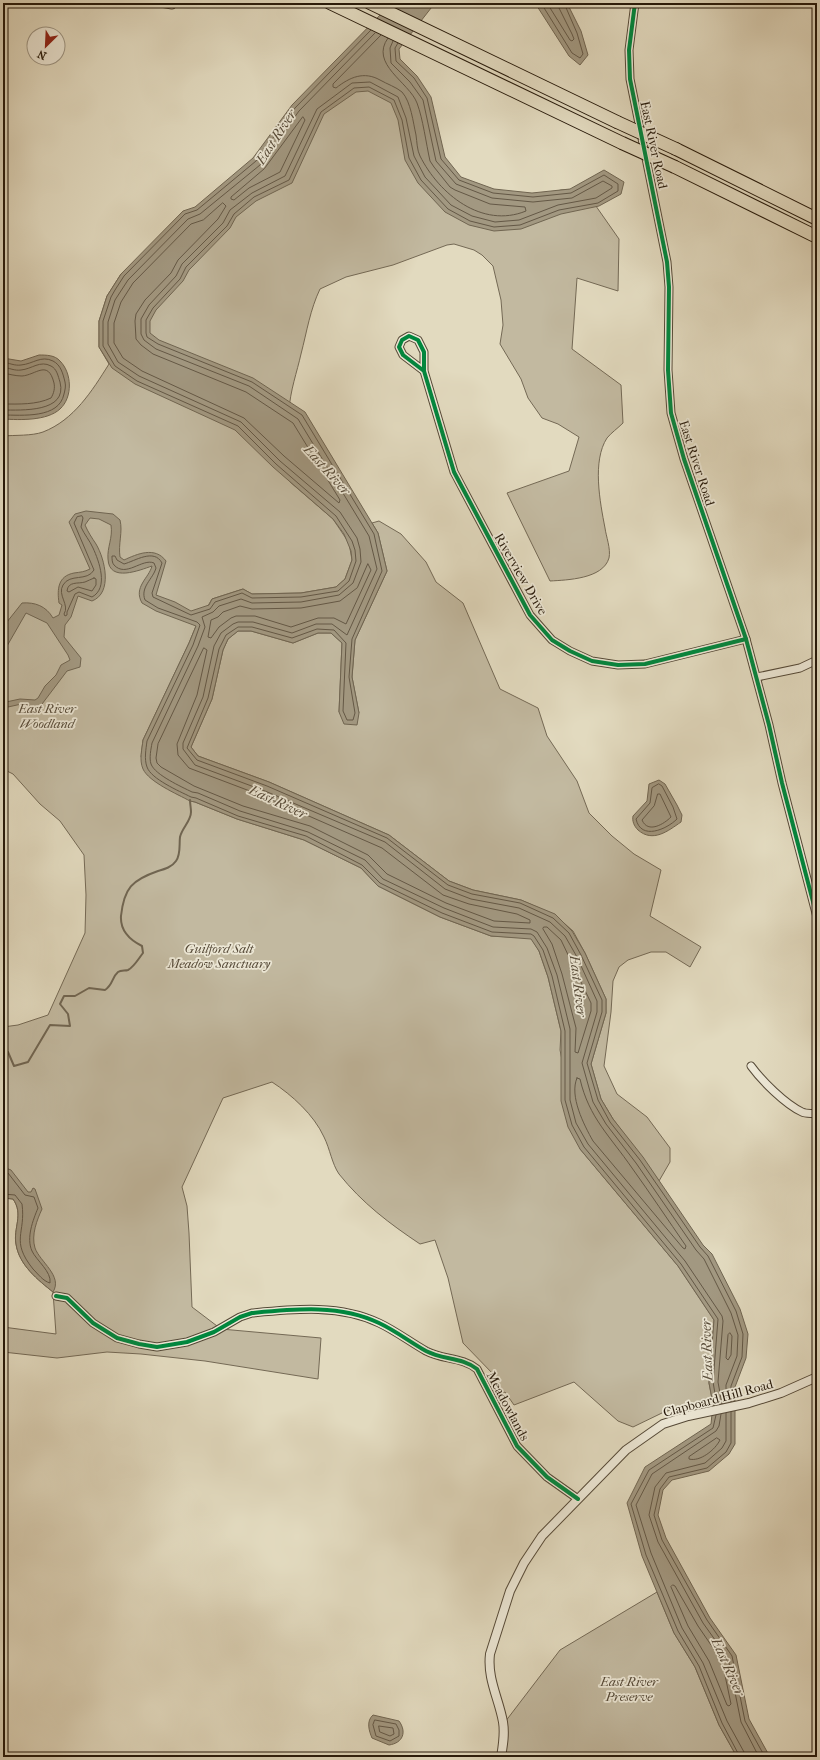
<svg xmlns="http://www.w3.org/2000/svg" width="820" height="1760" font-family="'IM FELL French Canon',serif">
<rect width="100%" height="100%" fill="#e2dabf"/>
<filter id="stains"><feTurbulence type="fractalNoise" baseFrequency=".005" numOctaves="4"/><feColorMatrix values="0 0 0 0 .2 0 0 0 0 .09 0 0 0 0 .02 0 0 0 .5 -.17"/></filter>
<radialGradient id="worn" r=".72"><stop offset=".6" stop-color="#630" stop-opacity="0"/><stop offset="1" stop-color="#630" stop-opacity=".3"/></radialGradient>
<!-- green -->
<g fill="#c2b9a0" stroke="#746955">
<path d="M358,57L463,197L539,196L561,190L584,189L619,239L618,291L577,278L572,349L621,385L623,423C618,428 611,433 607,438C592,461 600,502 605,528C606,536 611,549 609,558C603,579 567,580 550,581L507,493L569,471L579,437L558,424L542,418L528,398L521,379L500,344L503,325L501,300L493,266L482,255L474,250L454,244L447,245L393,265L346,277L320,289C310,310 307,331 301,354C297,372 290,391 289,411C288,434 290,458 290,482L333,519L349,543L352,560L345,579L336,587L301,593L252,594L243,589L212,599L196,626L189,643L143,740L141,757L190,801L195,802L237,819L304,840L361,868L378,886L440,917L491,936L531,938L539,951L548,977L561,1031L560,1050L580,1149L678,1266L714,1320L709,1383L713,1404L678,1408L664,1412L633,1427L618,1421L574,1382L514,1405L505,1392L492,1398L484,1381L494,1375L463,1343L448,1278L435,1240L420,1244C390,1224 362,1203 339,1174C332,1164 330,1149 324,1137C314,1115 292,1095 272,1082L223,1098L182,1187L187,1206L189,1233L192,1307L221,1329L321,1338L318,1379L205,1361L141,1354L107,1352L57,1358L3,1352V1327L56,1334L53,1292C38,1280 19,1265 16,1244C13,1228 24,1215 13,1199L3,1198V1027L18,1025L48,1015L85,933L86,895L84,855L60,821L40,804L13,774L3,769V436C15,435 32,436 43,432C74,420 92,391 109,364L99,347V321L107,296L121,274L241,189Z"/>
<polygon points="379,521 401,534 426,562 436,582 463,603 500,689 538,708 547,736 577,781 589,813 612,836 634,854 661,870 650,916 701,947 690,967 666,952 651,952 628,960 619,967 613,981 611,1012 604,1066 617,1094 647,1117 670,1148 670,1162 659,1181 613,1119 601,1099 591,1064 606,1013 606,999 585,953 573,931 555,915 521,900 473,890 449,881 389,835 269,782 198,756 191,747 212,699 223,650 228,639 238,631 251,631 293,643 318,633 331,633 342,643 339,712 359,713 352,677 355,640 387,571 378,533 372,523"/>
<polygon points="657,1592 674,1633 695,1667 719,1725 737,1757 501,1757 505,1722 560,1650"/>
</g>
<!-- water -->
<g fill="#a29881" stroke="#706551">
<path d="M390,3H435L399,49L400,59L417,76L431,97L445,157L461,177L494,189L532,193L570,189L604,170L624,182L621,194L599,206L561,214L521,229L494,231L469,225L445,212L418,183L405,160L398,120L391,103L368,91L356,92L324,114L292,183L256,201L236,217L230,228L189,270L183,281L156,310L150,321V333L159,340L253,378L305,412L378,533L387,571L355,640L352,677L359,713L357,725L344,724L339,712L342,643L331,633H318L293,643L251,631H238L228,639L223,650L212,699L191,747L198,756L269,782L389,835L449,881L473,890L521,900L555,914L572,931L585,953L606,999V1013L591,1064L601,1099L613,1119L643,1157L703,1245L712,1254L740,1309L748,1334L746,1358L735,1387V1444L729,1454L709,1471L672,1480L663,1490L658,1515L666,1538L710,1618L736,1655L749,1719L770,1757H737L719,1725L695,1667L674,1633L642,1556L627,1503L645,1467L711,1424L713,1404L709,1383L714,1320L678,1266L580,1149L568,1127L561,1101V1031L548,977L539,951L531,939L491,936L440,917L378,886L361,868L304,840L237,819L195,802L190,801C177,794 149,782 143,769C139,760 142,749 143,740L189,643L196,626L156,611L142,603C133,587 149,578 152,566C140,570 109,583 108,559C107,547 113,538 111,525L99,519L90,518L85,525C88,532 92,538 96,544C105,559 113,593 92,601L78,596L71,617L65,625L64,637L81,658L80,667L67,671L36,712L26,703L8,707L3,712V707L6,702L20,699L35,700L38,698L45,686L56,675L61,665L70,660L68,655L47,623L26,613L3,653V627L22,603C35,602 46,606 53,618L59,615L62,605L59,603C57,589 58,576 74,573C81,572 84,572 90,569L69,522L75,514L86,511L113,514L120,520C123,532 118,544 120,557L124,560C137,554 155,546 166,561L156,595L175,602L191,611L209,605L212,599L243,589L252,594L301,593L336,587L345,579L352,560L351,551L344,534L333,519L273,467L235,430L135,384L112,368L99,347V321L107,296L121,274L183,211L195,207L253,158L292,105L382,13Z"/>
<polygon points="535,3 567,3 581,31 588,55 580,65 569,56"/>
<path d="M39,355C46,355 55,355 60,361C72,373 73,397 60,409C47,421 20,420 3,419V358L21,361Z"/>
<path d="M659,780L665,784L677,805L682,815L681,822C668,831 653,843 638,830C634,826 632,821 633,816L647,801L649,784Z"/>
<path d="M3,1167L11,1170L28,1192H31L33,1188L35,1189L42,1209C37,1220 31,1235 35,1248C40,1262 63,1276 53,1292C38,1280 19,1265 16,1244C13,1228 24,1214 13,1199L3,1198Z"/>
<path d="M373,1715L399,1721C407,1732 403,1743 389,1745L372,1738C369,1731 366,1721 373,1715Z"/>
</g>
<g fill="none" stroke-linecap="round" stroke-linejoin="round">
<!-- shore -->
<g stroke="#645846" stroke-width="1">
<polyline points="541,3 572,53 580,58 583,54 577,33 564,3"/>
<polyline points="547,3 570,40 572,41 574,39 572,34 559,8 559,3"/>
<path d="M371,30L295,108L256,161L197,210L185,214L124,276L115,290L111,297L103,321V346L115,366L137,381L238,426L276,464L336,516L352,541L355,550L356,561L349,581L338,591L301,597L252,598L242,593L215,602L210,609L191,615L153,597L152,593L162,563C154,548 135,561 124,564L117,560L115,556H112C112,559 112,563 114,565C126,578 142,558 154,563L156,568C153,579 140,587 145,600L158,608L197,622L200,625L193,645L147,741C146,749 144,759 147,767C151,779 179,791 191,797L196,798L238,816L306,836L362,865L380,883L442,913L492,932L531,934L534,936L543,950L552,976L565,1031V1100L572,1125L584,1147L681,1264L718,1319L713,1382L717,1405"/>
<path d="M375,33L299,111L260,165L200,214L188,219L128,280L115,300L108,322V344L118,362L139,376L241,422L280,461L340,512L357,538L360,549L361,562L353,583L339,595L301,602L252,603L241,599L219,606L213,612L202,617L205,627L198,646L152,743C151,749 149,758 151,764C155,775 182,787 192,792L198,793L240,811L308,832L365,860L383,879L444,908L493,927L531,929L537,932L547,948L557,975L570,1029V1100L576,1123L588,1144L685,1261L722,1316L723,1321L718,1382L722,1404"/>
<path d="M381,35L333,84V87L336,88C350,77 364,71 380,80C387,84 396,87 402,92C411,102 413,122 416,135C417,142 417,150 420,156C439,194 482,229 526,211L525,207L490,204L455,190L450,187L434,167L430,161C426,143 423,119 417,103C409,82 369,64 388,38"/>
<polyline points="393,41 390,48 391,63 410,82 423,100 436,161 456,184 492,198 533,202 572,198 603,181 612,186 612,188 596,198 558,205 519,220 495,222 472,216 451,205 425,177 414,156 406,118 398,97 370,82 352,83 317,109 285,176 252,193 230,210 223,223 182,264 176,276 149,305 141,319 141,334 144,340 156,349 249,386 298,419 369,536 377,569 347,635 332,624 316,624 292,633 253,622 238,622 233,624 221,633 214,646 203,697 183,743 183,749 195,765 265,791 385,842 445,889 471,899 519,908 550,922 565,936 577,957 597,1001 597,1012 582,1063 593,1102 606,1124 636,1163 696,1250 704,1259 731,1313 738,1335 737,1356 726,1385 726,1403"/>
<polyline points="398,43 395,48 396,61 414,78 427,98 441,159 459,180 493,193 533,197 571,193 604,175 618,184 618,191 598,203 559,210 520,225 494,227 470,221 448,209 421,180 409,158 402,120 394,100 369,87 354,88 321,112 289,180 254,197 234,214 227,226 186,267 180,279 153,308 146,320 146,333 147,337 158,344 252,382 302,415 374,534 382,571 352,639 349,677 355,713 353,720 347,720 343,711 346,643 334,630 317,629 292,638 252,627 238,627 226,635 219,649 208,698 187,748 197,760 267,786 387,838 448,885 472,894 520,903 553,918 569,933 581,955 602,1000 602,1012 587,1063 598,1100 610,1122 640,1160 700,1247 708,1256 736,1311 743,1334 742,1357 731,1386 731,1402"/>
<polygon points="303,117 305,120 280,172 249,188 234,200 231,199 231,197 264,169"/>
<polygon points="223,203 226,206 218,219 178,260 171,273 145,300 136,314 135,321 136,339 141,345 153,354 246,392 293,423 340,500 339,503 284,456 244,418 142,371 123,358 114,343 114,323 121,302 133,283 191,224 203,220"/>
<path d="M3,362C9,363 15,366 21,365C33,364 41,355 53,361C61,365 63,374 65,382C66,386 65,390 64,394C59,419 22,415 3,415"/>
<path d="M3,367C9,368 15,371 21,370C32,369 40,360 51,366C57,369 58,376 60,382C68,413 21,410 3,410"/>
<path d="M3,373C9,374 15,376 22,376C36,375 48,359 54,383C55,388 54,393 51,398C36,405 19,404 3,404"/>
<path d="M82,516L83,518L81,527C84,534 90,541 93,548C99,561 109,588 92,597L79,592L75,594L67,612V615L65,616L64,614C70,605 57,595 63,585C70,573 87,582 94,570L74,523L77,517Z"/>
<polygon points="368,564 371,570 346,624 334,618 318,618 291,627 255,616 236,616 231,618 219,627 211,638 208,637 211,620 218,617 223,612 240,606 252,609 301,608 340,601 357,588"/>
<path d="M94,578L96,579V585L92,591L78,587L69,592L67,591C68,581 78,584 85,582C88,581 91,579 94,578Z"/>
<polygon points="204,648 207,650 197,695 177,744 178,755 189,768 263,796 382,848 443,895 469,904 517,914 530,920 530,923 494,921 446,903 387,874 368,855 310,826 243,806 194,786 161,767 157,763 156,758 158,744"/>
<path d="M659,784L662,786L673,807L677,819C667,829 641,841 636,819L650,803L652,788Z"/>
<path d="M658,794H660L671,817C664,824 648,834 642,820L654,806Z"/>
<polygon points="544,927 547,927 561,940 591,1003 591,1011 578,1053 575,1052 576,1028 562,974 552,944 543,929"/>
<path d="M577,1078L580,1079C589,1118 610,1136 632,1168C650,1193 668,1220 686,1246L685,1249L683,1248L593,1141C584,1125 569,1096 577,1078Z"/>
<path d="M3,1171L8,1173L25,1195L34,1197L38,1208C33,1220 26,1238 32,1251C36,1260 52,1272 50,1283C43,1281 38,1274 33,1269C10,1240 26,1234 22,1204L15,1195L3,1194"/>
<polygon points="730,1333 732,1336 731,1355 728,1360 726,1358 728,1335"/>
<polyline points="731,1412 731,1443 726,1452 707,1468 669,1477 660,1489 654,1515 662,1540 707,1620 732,1656 745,1721 765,1757"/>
<polyline points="726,1413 726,1441 722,1448 705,1463 666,1473 655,1487 649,1515 658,1542 703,1623 728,1658 741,1722 759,1757"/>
<polyline points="721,1414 719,1426 716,1431 652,1474 636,1505 651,1553 682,1628 703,1663 727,1721 744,1752 745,1757"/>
<polyline points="716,1415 713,1428 649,1470 631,1504 646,1555 678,1631 699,1666 722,1723 740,1757"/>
<path d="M717,1438L720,1440C715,1450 700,1462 689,1459V1457Z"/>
<polygon points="673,1585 675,1586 698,1626 722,1661 731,1704 729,1706 727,1705 709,1661 688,1626 671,1587"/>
<polygon points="375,1720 396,1724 399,1730 399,1736 390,1741 376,1736 373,1725"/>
<polygon points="379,1726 393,1728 394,1734 390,1736 380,1732"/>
</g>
<!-- stream -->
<path stroke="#706551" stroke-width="2" d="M3,1051L8,1052L14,1066L28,1062L50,1025L70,1026L68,1014L60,1004L64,996H75L89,988L105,990C113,985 112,977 118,972C121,970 125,971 128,970C134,967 139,958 143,953L142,946C130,940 120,931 121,916C124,888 132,880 158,871C165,869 172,867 176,861C181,854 179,845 180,837C182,828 191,821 191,812C191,808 190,804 190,800"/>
<!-- minor casing -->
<g stroke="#554937" stroke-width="9">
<g id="minor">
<polyline points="161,3 172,5 173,3"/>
<polyline points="635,3 629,50 630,79 667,262 669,287 668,370 671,413 684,459 746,639 769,725 782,783 817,917"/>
<polyline points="424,371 403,355 399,347 402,340 409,336 418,340 424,352 424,371 454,472 530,615 552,640 570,651 592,661 618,665 645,664 746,639"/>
<polyline points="757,677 800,668 817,660"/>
<path d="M751,1066C762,1081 785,1104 802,1112C806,1114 812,1113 817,1114"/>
<path d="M56,1296L67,1298L93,1323L117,1338L139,1344L157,1347L187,1342L214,1332L240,1317L252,1313C294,1309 340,1304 379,1323C396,1331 410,1342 426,1351C443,1360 462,1357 477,1369L517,1446L547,1477L578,1499"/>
</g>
</g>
<!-- tertiary casing -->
<g stroke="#554937" stroke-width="10">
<path id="tertiary" d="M501,1757C503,1745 505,1734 503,1722C499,1699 487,1679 490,1654L510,1591L524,1563L542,1536L626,1450L663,1424L688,1416L749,1403L781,1393L817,1377"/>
</g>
<!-- motorway casing -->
<g stroke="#26190a" stroke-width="14">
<g id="motorway">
<polyline points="330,3 622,143"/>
<polyline points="370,3 617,122"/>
<polyline points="676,149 817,219"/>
<polyline points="675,167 817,237"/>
</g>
</g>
<!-- minor -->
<use href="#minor" stroke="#ece7d5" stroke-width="7"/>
<!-- tertiary -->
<use href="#tertiary" stroke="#ece7d5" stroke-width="8"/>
<!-- motorway -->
<use href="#motorway" stroke="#e2dabf" stroke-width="12"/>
<!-- motorway-bridge casing -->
<g stroke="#26190a" stroke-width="14" stroke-linecap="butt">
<g id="motorway-bridge">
<polyline points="617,122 676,149"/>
<polyline points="622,143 675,167"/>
</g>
</g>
<!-- motorway-bridge -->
<use href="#motorway-bridge" stroke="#e2dabf" stroke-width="12"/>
<!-- cycleway casing -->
<g stroke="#ece7d5" stroke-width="6">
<g id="cycleway">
<polyline points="635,3 629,50 630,79 667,262 669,287 668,370 671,413 684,459 746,639 769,725 782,783 817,917"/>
<polyline points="424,371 403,355 399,347 402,340 409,336 418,340 424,352 424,371 454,472 530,615 552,640 570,651 592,661 618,665 645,664 746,639"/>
<path d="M56,1296L67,1298L93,1323L117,1338L139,1344L157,1347L187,1342L214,1332L240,1317L252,1313C294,1309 340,1304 379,1323C396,1331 410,1342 426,1351C443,1360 462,1357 477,1369L517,1446L547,1477L578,1499"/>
</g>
</g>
<!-- cycleway -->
<use href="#cycleway" stroke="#00873e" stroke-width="4"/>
</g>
<g text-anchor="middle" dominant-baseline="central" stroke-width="3.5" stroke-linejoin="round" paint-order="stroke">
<!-- street labels -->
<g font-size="13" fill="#26190a" stroke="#ece7d5">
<text transform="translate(654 145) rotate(78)">East River Road</text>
<text transform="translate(697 463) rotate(72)">East River Road</text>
<text transform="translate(521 574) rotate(60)">Riverview Drive</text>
<text transform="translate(718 1398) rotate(-15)">Clapboard Hill Road</text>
<text transform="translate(508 1406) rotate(62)">Meadowlands</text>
</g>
<!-- park labels -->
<g font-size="13" font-style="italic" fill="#554937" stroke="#ece7d5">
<text x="47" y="708">East River<tspan x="47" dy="15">Woodland</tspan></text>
<text x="219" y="948">Guilford Salt<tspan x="219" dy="15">Meadow Sanctuary</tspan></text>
<text x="629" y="1681">East River<tspan x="629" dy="15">Preserve</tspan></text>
</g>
<!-- water labels -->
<g font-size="14" font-style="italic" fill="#584c3a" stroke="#ece7d5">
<text transform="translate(276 137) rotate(-57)">East River</text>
<text transform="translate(327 470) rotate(48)">East River</text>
<text transform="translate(278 802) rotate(25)">East River</text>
<text transform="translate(578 986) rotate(83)">East River</text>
<text transform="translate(707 1350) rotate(-92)">East River</text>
<text transform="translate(728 1667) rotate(66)">East River</text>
</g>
</g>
<!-- margin -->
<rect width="820" height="1760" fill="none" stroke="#e2dabf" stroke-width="16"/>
<rect x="4" y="4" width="812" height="1752" fill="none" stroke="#26190a" stroke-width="2"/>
<rect x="8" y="8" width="804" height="1744" fill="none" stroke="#26190a"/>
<!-- north arrow -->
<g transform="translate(46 46) rotate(204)"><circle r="19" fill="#ece7d5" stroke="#9d9584"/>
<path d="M0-3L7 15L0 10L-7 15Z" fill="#8f2418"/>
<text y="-6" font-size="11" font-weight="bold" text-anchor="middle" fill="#26190a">N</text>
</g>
<rect width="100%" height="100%" filter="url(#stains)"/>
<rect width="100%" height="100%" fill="url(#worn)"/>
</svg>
